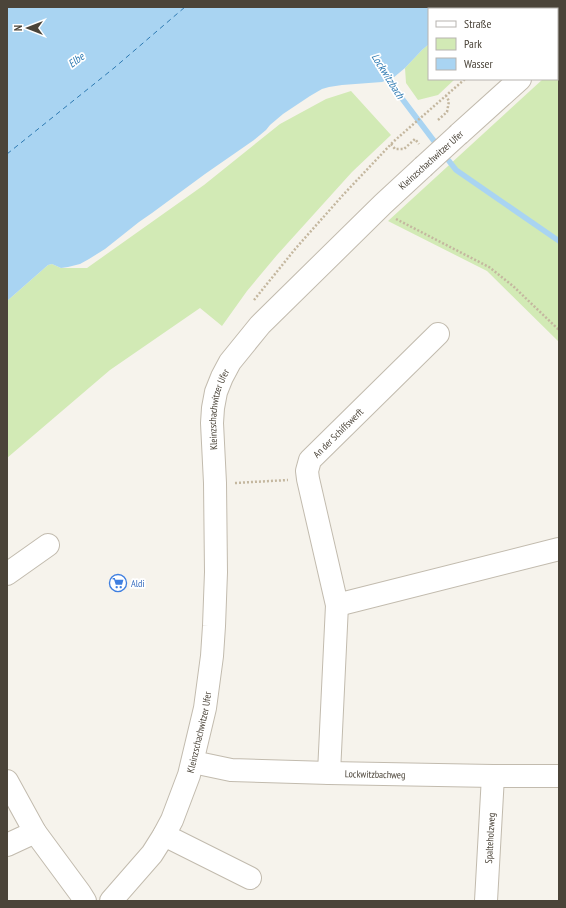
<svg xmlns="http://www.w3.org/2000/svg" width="566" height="908" font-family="'PT Sans Narrow',sans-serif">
<rect width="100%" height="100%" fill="#f6f3ec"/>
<!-- green -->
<g fill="#d2eab5">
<polygon points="458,7 538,7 536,9 456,9"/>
<polygon points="429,44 429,79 455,79 438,95 418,100 406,83 405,68 422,50"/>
<polygon points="559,64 559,342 487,271 388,221 543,79 557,79 557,66"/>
<polygon points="351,91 391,135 352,172 277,255 247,291 222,326 200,308 110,370 7,458 7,301 48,265 52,264 61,268 87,268 204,185 280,124 326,99"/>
</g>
<!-- water -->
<polygon fill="#a9d4f2" points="7,7 458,7 456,9 429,9 429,44 422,50 405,68 393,78 382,82 342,85 329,87 322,89 310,96 283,114 270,125 266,130 254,140 205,174 152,213 139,222 105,249 89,259 80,264 68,267 61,268 52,264 48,265 7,301"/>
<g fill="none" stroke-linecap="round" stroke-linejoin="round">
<!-- stream -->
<g stroke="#a9d4f2" stroke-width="5.5">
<polyline points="385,74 388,80 434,141"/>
<polyline points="449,161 456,170 559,241"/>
</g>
<!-- ferry -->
<polyline stroke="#2e7ab2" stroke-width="1" stroke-dasharray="5 4" stroke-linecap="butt" points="7,154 114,68 185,7"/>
<!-- minor casing -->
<g stroke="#c2bbae" stroke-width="24">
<g id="minor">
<polyline points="557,45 559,44"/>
<polyline points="459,134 520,79"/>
<polyline points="7,574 48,545"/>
<polyline points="337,605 559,549"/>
<path id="s1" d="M193,762L231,770L329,773L493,776H559"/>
<path id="s2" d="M329,773L337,605L308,479L307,471L310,460L438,334"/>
<polyline points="7,781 35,832 80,893 85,901"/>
<polyline points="164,835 250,878"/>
<polyline points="7,845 35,832"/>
<path id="s3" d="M111,901L152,854L164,835L172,820L189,775L205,708L212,656L214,626L216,572L215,483L212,423L213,408L216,392L222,377L230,362L260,325L383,204L423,167"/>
<path id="s4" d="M486,901L493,776"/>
</g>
</g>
<!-- path -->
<g stroke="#c4b79f" stroke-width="2.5" stroke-dasharray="2 2" stroke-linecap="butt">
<polyline points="545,9 547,7"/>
<polyline points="438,120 447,112 449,101 446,96"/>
<polyline points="391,144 395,149 404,149 415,139 419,144"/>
<polyline points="396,219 489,267 513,286 559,330"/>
<polyline points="254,300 296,248 343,195 393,142 465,79"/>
<polyline points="235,483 288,480"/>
</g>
<!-- minor -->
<use href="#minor" stroke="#fff" stroke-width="22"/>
<!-- minor-bridge casing -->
<g stroke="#c2bbae" stroke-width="24" stroke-linecap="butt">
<polyline id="minor-bridge" points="423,167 459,134"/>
</g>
<!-- minor-bridge -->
<use href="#minor-bridge" stroke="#fff" stroke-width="22"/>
</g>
<!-- icons -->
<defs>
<g id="supermarket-ring" transform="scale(0.9)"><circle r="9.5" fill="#fff" stroke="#3f7fe0" stroke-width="1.5"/><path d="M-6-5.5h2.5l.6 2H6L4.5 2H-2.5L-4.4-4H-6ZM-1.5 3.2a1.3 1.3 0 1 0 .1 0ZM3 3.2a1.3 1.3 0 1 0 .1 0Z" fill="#3f7fe0"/></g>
</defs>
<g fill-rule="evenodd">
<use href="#supermarket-ring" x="118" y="583"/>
</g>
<g text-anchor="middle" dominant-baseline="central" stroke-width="3.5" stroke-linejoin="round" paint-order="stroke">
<!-- street labels -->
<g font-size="10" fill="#4b4439" stroke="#fff">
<text transform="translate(431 160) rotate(-42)">Kleinzschachwitzer Ufer</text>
<text stroke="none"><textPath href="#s3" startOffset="519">Kleinzschachwitzer Ufer</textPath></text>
<text stroke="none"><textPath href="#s2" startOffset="356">An der Schiffswerft</textPath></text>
<text stroke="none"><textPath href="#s3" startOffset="194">Kleinzschachwitzer Ufer</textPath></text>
<text stroke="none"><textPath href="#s1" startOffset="183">Lockwitzbachweg</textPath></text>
<text stroke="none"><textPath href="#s4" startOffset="63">Spalteholzweg</textPath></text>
</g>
<!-- shop labels -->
<g font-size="10" fill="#366cbe" stroke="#fff" text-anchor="start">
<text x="131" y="583">Aldi</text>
</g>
<!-- water labels -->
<g font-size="11" font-style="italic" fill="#2e7ab2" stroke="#fff">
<text transform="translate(76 60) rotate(-37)">Elbe</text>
<text transform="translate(388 76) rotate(58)">Lockwitzbach</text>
</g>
</g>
<!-- border -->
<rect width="566" height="908" fill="none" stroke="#4b4439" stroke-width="16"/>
<!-- legend -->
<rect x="428" y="8" width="130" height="72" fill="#ffffff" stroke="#b7b4b0"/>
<rect x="436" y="21" width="20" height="6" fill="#ffffff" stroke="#b7b4b0"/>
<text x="464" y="28" font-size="12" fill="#4b4439">Straße</text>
<rect x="436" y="38" width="20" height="12" fill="#d2eab5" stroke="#b7b4b0"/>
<text x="464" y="48" font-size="12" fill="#4b4439">Park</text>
<rect x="436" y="58" width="20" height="12" fill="#a9d4f2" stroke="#b7b4b0"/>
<text x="464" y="68" font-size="12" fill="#4b4439">Wasser</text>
<!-- north arrow -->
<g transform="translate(28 28) rotate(270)" stroke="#ffffff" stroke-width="3" paint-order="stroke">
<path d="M0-3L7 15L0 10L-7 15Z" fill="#4b4439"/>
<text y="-6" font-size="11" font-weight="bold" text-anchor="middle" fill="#4b4439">N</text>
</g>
</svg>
